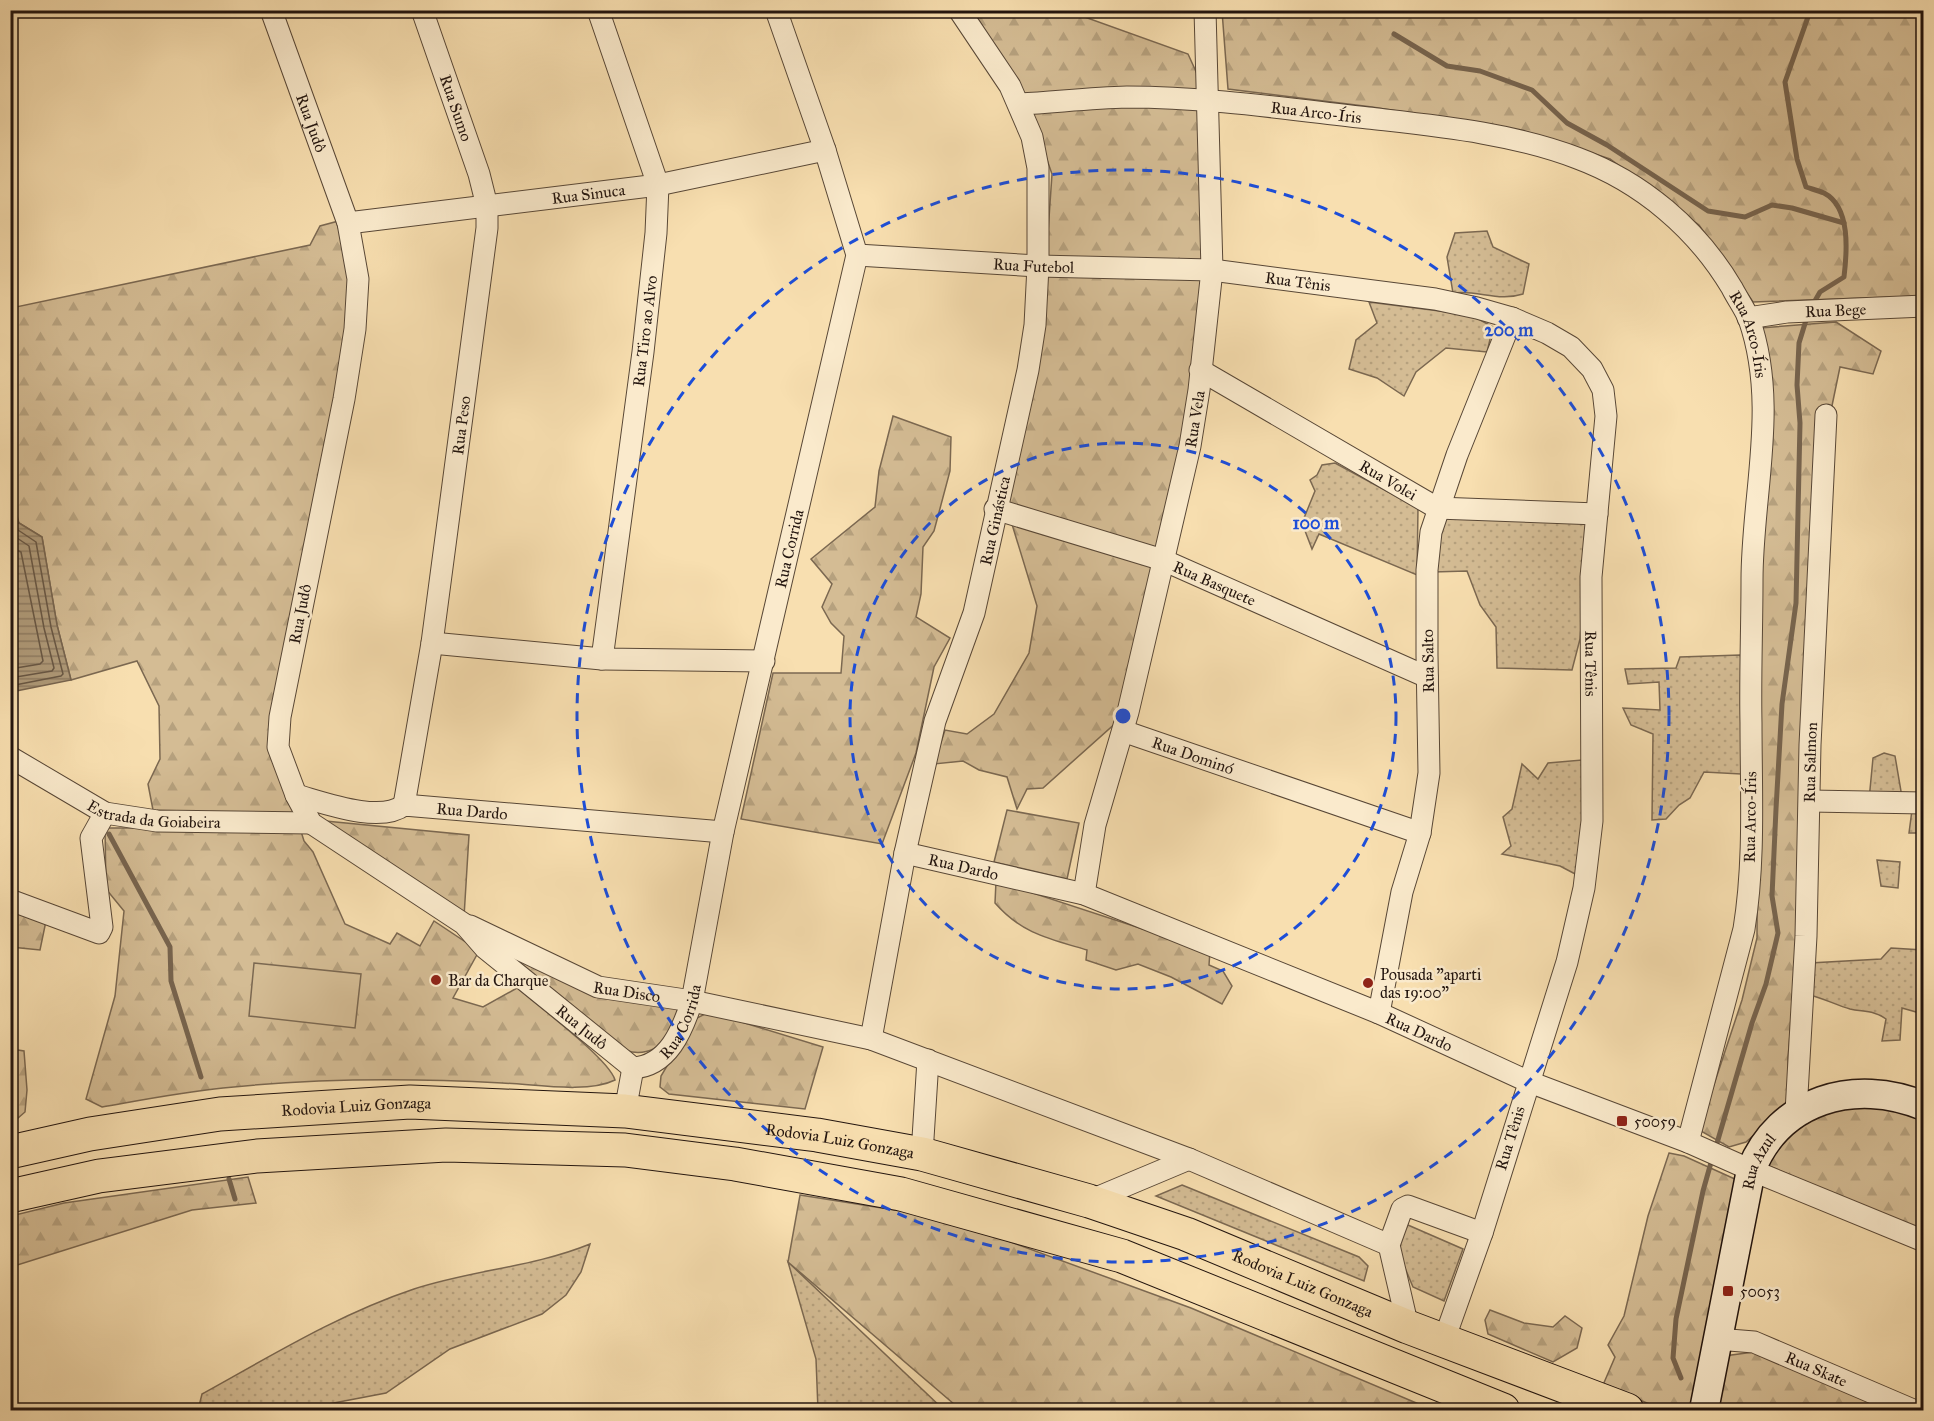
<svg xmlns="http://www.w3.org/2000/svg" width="1934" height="1421" font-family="'IM FELL Great Primer',serif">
<defs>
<pattern id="grass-dots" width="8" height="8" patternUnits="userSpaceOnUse" patternTransform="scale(1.5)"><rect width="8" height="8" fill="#d4bc94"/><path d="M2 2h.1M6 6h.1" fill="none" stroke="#b6a17e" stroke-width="1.8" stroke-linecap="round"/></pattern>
<pattern id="forest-firs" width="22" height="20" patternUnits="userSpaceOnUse" patternTransform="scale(1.5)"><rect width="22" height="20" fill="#d4bc94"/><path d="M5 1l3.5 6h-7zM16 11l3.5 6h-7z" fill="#b6a17e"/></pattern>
<pattern id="water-rules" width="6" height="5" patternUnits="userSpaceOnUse" patternTransform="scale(1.5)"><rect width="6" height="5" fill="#af9a79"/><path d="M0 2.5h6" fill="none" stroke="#8e7c62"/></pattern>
</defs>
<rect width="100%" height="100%" fill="#f8dfb0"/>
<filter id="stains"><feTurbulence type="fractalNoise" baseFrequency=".00333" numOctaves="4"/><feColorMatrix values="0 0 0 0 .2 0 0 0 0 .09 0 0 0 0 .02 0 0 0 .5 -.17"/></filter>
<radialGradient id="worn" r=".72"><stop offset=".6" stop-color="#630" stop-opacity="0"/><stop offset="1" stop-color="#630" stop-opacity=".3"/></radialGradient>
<!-- grass -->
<g fill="url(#grass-dots)" stroke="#7b6851" stroke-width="1.5">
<path d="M1487,231L1493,247L1529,264L1523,294C1498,302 1479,290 1453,293L1447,257L1455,233Z"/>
<polygon points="1369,302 1471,315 1493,327 1487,352 1446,348 1416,372 1404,396 1377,378 1349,369 1356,340 1377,323"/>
<polygon points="1335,463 1418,508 1417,575 1319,534 1312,549 1302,523 1315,491 1310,480 1317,475 1322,465"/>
<polygon points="1441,514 1590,518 1580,639 1572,670 1497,668 1496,627 1480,605 1467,571 1433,572"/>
<path d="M1740,655C1752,690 1749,738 1741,774L1704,772L1690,798L1679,805L1666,819L1652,820L1653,734L1631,725L1623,708L1660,710L1659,682L1628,684L1625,669L1676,668L1680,657Z"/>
<polygon points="1884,753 1895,756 1902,797 1869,800 1873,758"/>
<polygon points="1582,760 1585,806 1579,876 1560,866 1502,854 1511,846 1503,817 1512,809 1522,764 1538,779 1548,763"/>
<polygon points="1912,810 1923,811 1923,833 1909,833"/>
<polygon points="1877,860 1900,862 1898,888 1881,886"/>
<path d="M1891,948L1923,950V1014L1902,1008L1900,1040L1882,1041L1886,1019C1874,1010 1863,1012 1850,1009C1836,1005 1823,998 1809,995L1810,963L1881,959Z"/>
<polygon points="1182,1185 1359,1257 1368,1266 1364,1281 1156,1196"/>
<polygon points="1401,1222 1463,1249 1444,1301 1413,1287 1394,1242"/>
<path d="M590,1244L581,1272L566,1295L542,1314L450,1349L386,1393L297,1410H198L202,1394C271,1356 339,1314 414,1289C472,1270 534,1267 590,1244Z"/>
<polygon points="788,1262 944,1410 818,1410 816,1359"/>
</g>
<!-- forest -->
<g fill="url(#forest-firs)" stroke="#7b6851" stroke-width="1.5">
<polygon points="973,11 1068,11 1188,54 1209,100 1206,326 1128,712 1043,788 1027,789 1017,809 1007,777 979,770 963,761 934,764 945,730 967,734 994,714 1029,653 1037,606 1004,498 1045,277 1052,174 1025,96"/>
<polygon points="1222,11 1923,11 1923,296 1753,302 1699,225 1610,159 1524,131 1372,107 1228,89"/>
<polygon points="346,219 358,284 270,746 297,817 159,815 153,810 148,784 160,759 159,706 137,661 71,680 57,625 42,537 19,523 11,495 11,308 310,245 320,226"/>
<polygon points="1836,322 1881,351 1873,374 1840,367 1816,483 1797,949 1788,1058 1789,1104 1746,1142 1729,1147 1699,1130 1742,1000 1757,938 1760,328"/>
<polygon points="893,416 951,437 950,471 934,531 923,547 921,594 916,617 950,638 934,667 916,753 882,844 741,819 773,673 841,673 844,636 831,623 822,607 832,584 811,559 875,507 879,471"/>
<polygon points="1007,810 1079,823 1067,879 994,862"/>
<polygon points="315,820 469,835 464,917"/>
<path d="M105,828H300L304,841L313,852L345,924L390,944L397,933L420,946L434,921L479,951L453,998L483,1007L517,988C538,1006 609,1059 615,1080C587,1094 533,1084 502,1083C409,1078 316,1078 223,1088C183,1092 142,1100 102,1107L86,1099L115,996L124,911L106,889Z"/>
<path d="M996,881L1210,951L1209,965L1223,971L1232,986L1222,1004L1171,977L1138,964L1116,970L1086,960L1087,950C1050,939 1022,934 995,903Z"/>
<polygon points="10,910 46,921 40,950 11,947"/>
<path d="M488,940L677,1002C680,1028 661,1056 632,1052C625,1051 617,1044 611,1041Z"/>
<polygon points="709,1012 823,1047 805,1109 669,1094 660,1087 661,1076 695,1019"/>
<polygon points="11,1049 24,1051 27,1090 25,1112 11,1124"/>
<polygon points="1852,1102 1923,1117 1923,1232 1760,1162 1782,1131"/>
<polygon points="1669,1153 1684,1156 1737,1180 1696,1410 1664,1410 1603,1385 1615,1357 1608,1345 1624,1316 1648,1216"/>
<polygon points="248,1177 256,1203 192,1210 11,1267 11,1216 64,1203"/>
<polygon points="800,1195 945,1218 1191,1308 1433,1410 961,1410 788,1262"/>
<polygon points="1490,1310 1524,1323 1553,1327 1565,1316 1582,1328 1577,1348 1553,1362 1488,1334 1485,1320"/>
<polygon points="1754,1352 1892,1410 1709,1410 1724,1356"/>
</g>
<!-- pitch -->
<polygon fill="#d4bc94" stroke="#7b6851" stroke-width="1.5" points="254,963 361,974 355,1028 249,1016"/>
<!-- water -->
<polygon fill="url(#water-rules)" stroke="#77644e" stroke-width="1.5" points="19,523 42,537 57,625 71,680 11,692 11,525"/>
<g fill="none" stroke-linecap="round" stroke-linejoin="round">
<!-- shore -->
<g stroke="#685744" stroke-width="1.5">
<polyline points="10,530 18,530 36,542 51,627 63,674 61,676 10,686"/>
<polyline points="10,538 17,538 29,546 44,628 54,668 52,671 10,678"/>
<polyline points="10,547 21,552 43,661 40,664 10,669"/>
</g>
<!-- stream -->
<g stroke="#77644e" stroke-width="5">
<path d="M1808,10V17L1785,82L1797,159L1806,187C1812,189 1819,191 1824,193C1851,207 1847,252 1844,277L1820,292L1812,306"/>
<polyline points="1394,34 1447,66 1480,71 1532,90 1567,123 1607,145 1708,211 1745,217 1772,205 1792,208 1844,223"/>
<polyline points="109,834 170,947 171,981 201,1077"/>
<polyline points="1715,1150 1752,1023 1766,984 1778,933 1772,896 1776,809 1782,704 1796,603 1800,423 1797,385 1799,343 1807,317"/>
<polyline points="229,1179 235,1199"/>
<polyline points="1681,1378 1673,1358 1676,1319 1703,1191 1712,1159"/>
</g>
<!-- minor casing -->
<g stroke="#584736" stroke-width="23">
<g id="minor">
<path id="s1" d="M271,10L348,223L358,279L355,329L344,399L280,717L278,747L296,795L311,823L464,924L485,948L633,1068"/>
<polyline points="598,10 658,185 656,233 643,352 602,659"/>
<path id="s2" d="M1020,104C1056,102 1091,98 1127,97C1207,97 1288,109 1368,118C1437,126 1512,133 1577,158C1642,182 1697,229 1732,288C1737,298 1745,309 1749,319C1779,405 1752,493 1752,580C1752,628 1750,675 1751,723C1751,791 1755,861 1744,929L1688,1142"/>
<path id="s3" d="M348,223L658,185L825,150"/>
<path id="s4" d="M857,255L1038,266L1212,270L1435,299L1477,308L1512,318L1547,333L1571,347L1592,369L1603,390L1606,416L1591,577L1592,821L1584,888L1567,962L1482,1233L1444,1340"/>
<path id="s5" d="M1748,318L1787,312L1924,306"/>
<path id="s6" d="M1200,370L1437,508L1597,514"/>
<path id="s7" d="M995,509L1163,560L1427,677"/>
<polyline points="432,643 602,659 764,661"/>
<path id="s8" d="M1123,731L1420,833"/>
<path id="s9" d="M10,757L105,813L157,821L311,823"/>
<path id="s10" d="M296,795C322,802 380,824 404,805L723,832"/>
<polyline points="1810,801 1924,803"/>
<path id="s11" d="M404,805L432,643L487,228V206L479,174L422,10"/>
<path id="s12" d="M905,853L1084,894L1379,1013L1527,1081L1688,1142L1751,1170L1924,1241"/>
<path id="s13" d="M1084,894L1095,825L1128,712L1190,446L1199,390L1212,270L1205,10"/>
<polyline points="10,900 99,933 102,927 91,838 105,813"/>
<path id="s14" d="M470,926L598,987L692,1001L871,1039L1189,1159L1389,1245"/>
<polyline points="1379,1013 1402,892 1420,833 1429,773 1427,655 1427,570 1431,532 1457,455 1512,318"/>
<path id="s15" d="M871,1039L905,853L935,721L974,613L1028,370L1035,325L1038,266V168L1032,137L1010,86L959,10"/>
<path id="s16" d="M633,1068C668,1066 682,1031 692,1001L723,832L857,255L825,150L776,10"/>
<polyline points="625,1111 633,1068"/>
<path id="s17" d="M1796,1112L1806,936L1810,745L1826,415"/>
<polyline points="922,1154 928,1060"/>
<polyline points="1089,1201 1189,1159"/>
<polyline points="1408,1327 1389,1245 1402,1209 1408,1206 1482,1233"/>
<path id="s18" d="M1717,1339L1754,1342L1913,1410"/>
</g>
</g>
<!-- secondary casing -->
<g stroke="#22140e" stroke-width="31">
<g id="secondary">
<path id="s19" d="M1704,1410L1751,1170C1779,1100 1854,1077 1924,1106"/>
</g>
</g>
<!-- trunk casing -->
<g stroke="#22140e" stroke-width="35">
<g id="trunk">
<path id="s20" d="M10,1152L90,1134L220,1114L410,1102L625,1111L817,1135L922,1154L1089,1201L1186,1234L1408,1327L1627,1410"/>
<polyline points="10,1196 99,1176 257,1156 446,1145 625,1150 735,1164 901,1194 1122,1256 1503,1410"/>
</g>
</g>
<!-- minor -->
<use href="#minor" stroke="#faeacc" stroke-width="21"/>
<!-- secondary -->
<use href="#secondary" stroke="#faeacc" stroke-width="28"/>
<!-- trunk -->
<use href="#trunk" stroke="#f8dfb0" stroke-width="33"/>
</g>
<!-- distance rings -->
<g fill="none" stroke="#1d4ed8" stroke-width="3" stroke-dasharray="10 8">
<circle cx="1123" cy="716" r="273"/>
<circle cx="1123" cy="716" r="546"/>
</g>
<!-- markers -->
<g fill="#8f2418" stroke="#faeacc" stroke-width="2">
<circle cx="436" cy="980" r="6"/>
<circle cx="1368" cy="983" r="6"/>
<rect x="1616" y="1115" width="12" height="12" rx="3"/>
<rect x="1722" y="1285" width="12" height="12" rx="3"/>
</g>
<g text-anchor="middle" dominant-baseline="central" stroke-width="5" stroke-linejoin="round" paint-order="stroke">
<!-- street labels -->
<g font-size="16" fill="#22140e" stroke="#faeacc">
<text transform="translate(456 108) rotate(71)">Rua Sumo</text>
<text stroke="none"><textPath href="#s2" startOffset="297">Rua Arco-Íris</textPath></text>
<text stroke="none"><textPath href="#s1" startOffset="120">Rua Judô</textPath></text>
<text stroke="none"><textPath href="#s3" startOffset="242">Rua Sinuca</textPath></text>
<text stroke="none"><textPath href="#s4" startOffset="177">Rua Futebol</textPath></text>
<text stroke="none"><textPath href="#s4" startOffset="442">Rua Tênis</textPath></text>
<text stroke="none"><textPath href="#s5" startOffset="88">Rua Bege</textPath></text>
<text transform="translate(645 331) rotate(-83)">Rua Tiro ao Alvo</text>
<text stroke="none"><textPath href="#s2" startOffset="819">Rua Arco-Íris</textPath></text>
<text stroke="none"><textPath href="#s13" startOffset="488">Rua Vela</textPath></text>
<text stroke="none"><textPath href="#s11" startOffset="384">Rua Peso</textPath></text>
<text stroke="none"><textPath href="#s6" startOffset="218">Rua Volei</textPath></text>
<text stroke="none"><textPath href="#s15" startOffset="534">Rua Ginástica</textPath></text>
<text stroke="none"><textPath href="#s16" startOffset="558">Rua Corrida</textPath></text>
<text stroke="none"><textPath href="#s7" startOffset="232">Rua Basquete</textPath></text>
<text transform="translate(300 614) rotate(-79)">Rua Judô</text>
<text transform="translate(1428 661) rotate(-91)">Rua Salto</text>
<text stroke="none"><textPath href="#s4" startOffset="1054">Rua Tênis</textPath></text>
<text stroke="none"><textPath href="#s8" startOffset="74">Rua Dominó</textPath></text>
<text stroke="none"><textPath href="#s17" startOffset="350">Rua Salmon</textPath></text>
<text stroke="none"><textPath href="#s9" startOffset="159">Estrada da Goiabeira</textPath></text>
<text stroke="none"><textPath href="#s10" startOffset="180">Rua Dardo</textPath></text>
<text transform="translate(1750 817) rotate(-89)">Rua Arco-Íris</text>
<text stroke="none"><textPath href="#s12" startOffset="60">Rua Dardo</textPath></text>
<text stroke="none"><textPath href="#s14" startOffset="171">Rua Disco</textPath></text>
<text stroke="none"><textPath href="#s16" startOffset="72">Rua Corrida</textPath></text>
<text stroke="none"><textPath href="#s1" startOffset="1182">Rua Judô</textPath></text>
<text stroke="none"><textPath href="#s12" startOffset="546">Rua Dardo</textPath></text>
<text stroke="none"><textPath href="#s20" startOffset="350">Rodovia Luiz Gonzaga</textPath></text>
<text transform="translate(1510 1138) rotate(-73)">Rua Tênis</text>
<text stroke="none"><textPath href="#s20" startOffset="836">Rodovia Luiz Gonzaga</textPath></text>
<text stroke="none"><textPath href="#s19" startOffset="255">Rua Azul</textPath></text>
<text stroke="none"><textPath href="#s20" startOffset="1322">Rodovia Luiz Gonzaga</textPath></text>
<text stroke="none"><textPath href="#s18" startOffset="105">Rua Skate</textPath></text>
</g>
<!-- poi labels -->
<g font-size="16" fill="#22140e" stroke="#faeacc" text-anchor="start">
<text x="1380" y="974">Pousada "aparti<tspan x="1380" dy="18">das 19:00"</tspan></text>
<text x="448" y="980">Bar da Charque</text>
<text x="1634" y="1121">50059</text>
<text x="1740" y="1291">50053</text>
</g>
</g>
<circle cx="1123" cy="716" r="9" fill="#1d4ed8" stroke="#faeacc" stroke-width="3"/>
<g font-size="18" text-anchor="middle" font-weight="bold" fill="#1d4ed8" stroke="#faeacc" stroke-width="5" stroke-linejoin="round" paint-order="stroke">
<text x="1509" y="336">200 m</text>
<text x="1316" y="529">100 m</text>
</g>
<!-- margin -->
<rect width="1934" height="1421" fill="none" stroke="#f8dfb0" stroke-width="36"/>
<rect x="12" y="12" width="1910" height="1397" fill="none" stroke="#22140e" stroke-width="3"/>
<rect x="18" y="18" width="1898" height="1385" fill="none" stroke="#22140e" stroke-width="1.5"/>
<rect width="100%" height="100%" filter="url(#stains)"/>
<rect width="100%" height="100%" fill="url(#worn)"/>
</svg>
